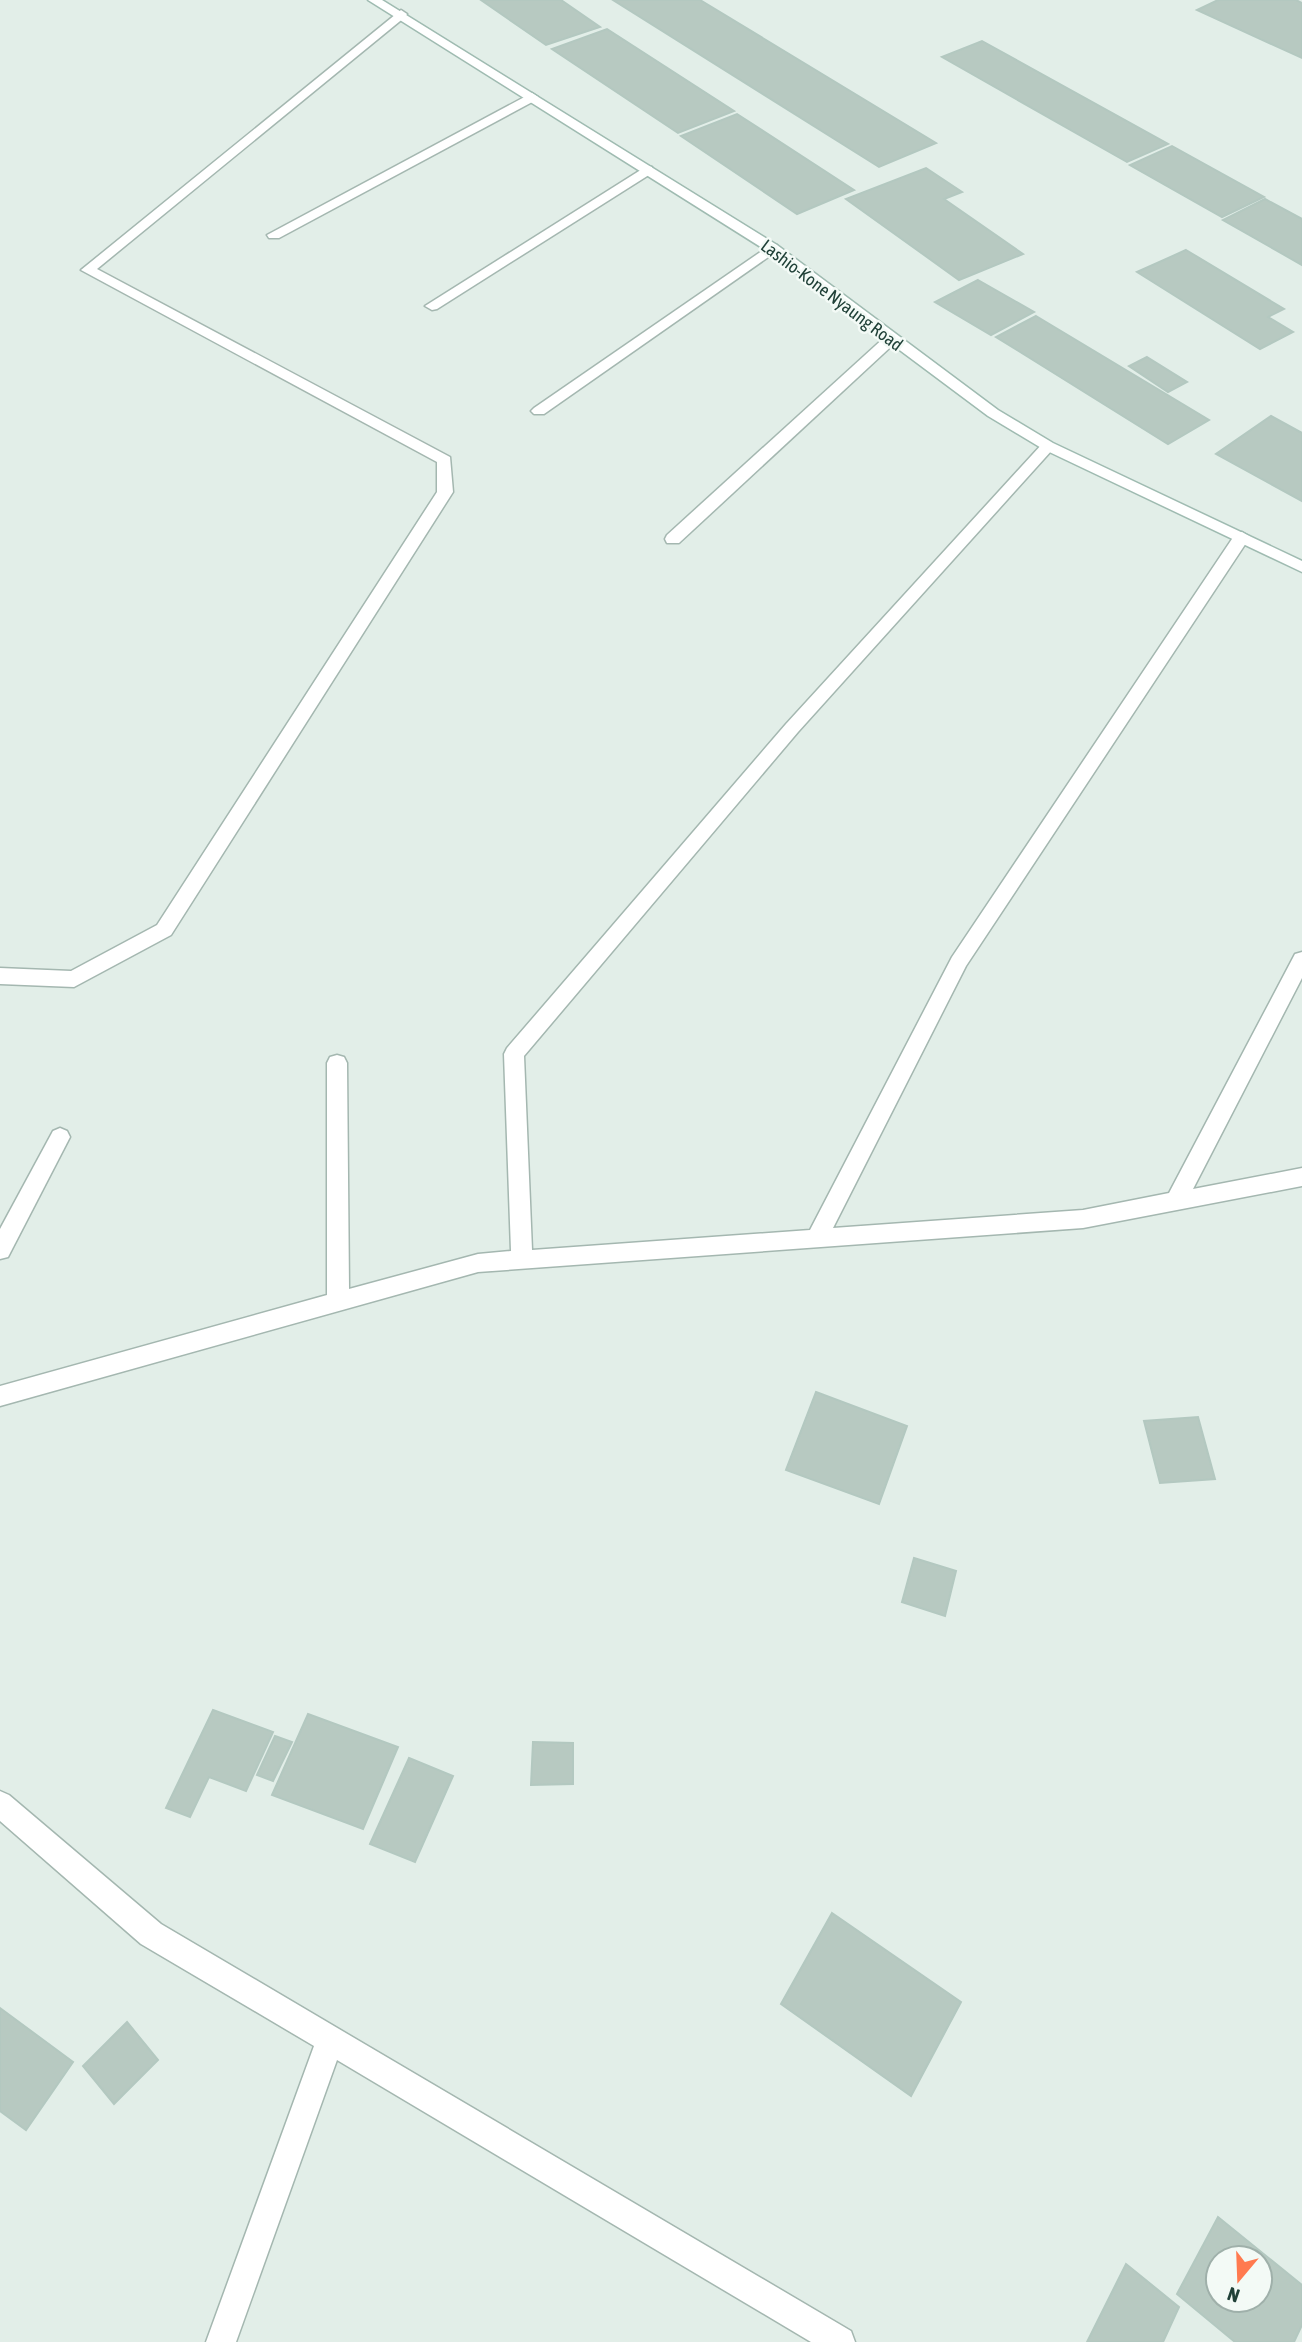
<svg xmlns="http://www.w3.org/2000/svg" width="1302" height="2342" font-family="'Asap Condensed',sans-serif">
<rect width="100%" height="100%" fill="#e2eee8"/>
<!-- building -->
<g fill="#b7c9c1" stroke="#b3c8c0" stroke-width="2" fill-rule="evenodd">
<polygon points="481,0 561,0 600,27 546,45"/>
<polygon points="613,0 700,0 936,143 879,167"/>
<polygon points="1218,0 1296,0 1302,3 1302,58 1197,10"/>
<polygon points="607,29 734,111 678,133 552,49"/>
<polygon points="982,41 1168,144 1127,162 942,57"/>
<polygon points="737,114 854,190 797,214 681,136"/>
<polygon points="1172,146 1264,197 1222,217 1130,165"/>
<polygon points="926,168 962,192 944,199 1023,254 959,280 846,199"/>
<polygon points="1265,199 1302,219 1302,265 1223,220"/>
<polygon points="1186,250 1284,309 1268,317 1293,332 1260,349 1137,272"/>
<polygon points="978,280 1034,312 991,335 935,302"/>
<polygon points="1036,316 1209,420 1168,444 996,337"/>
<polygon points="1147,357 1187,382 1168,392 1129,366"/>
<polygon points="1271,416 1302,433 1302,501 1216,454"/>
<polygon points="816,1392 907,1426 879,1504 786,1470"/>
<polygon points="1198,1417 1215,1479 1160,1483 1144,1421"/>
<polygon points="914,1558 956,1571 945,1616 902,1602"/>
<polygon points="213,1710 273,1732 246,1791 209,1777 190,1817 166,1808"/>
<polygon points="308,1714 398,1747 363,1829 272,1795"/>
<polygon points="275,1736 292,1742 273,1781 257,1775"/>
<polygon points="533,1742 573,1743 573,1784 531,1785"/>
<polygon points="409,1758 453,1776 415,1862 370,1844"/>
<polygon points="832,1913 961,2002 911,2096 781,2004"/>
<polygon points="0,2008 73,2062 26,2130 0,2111"/>
<polygon points="127,2022 158,2060 114,2104 83,2066"/>
<path d="M1218,2217L1302,2285V2325L1294,2342H1235L1177,2294ZM1218,2258H1260V2300H1218Z"/>
<polygon points="1126,2264 1179,2307 1163,2342 1087,2342"/>
</g>
<g fill="none" stroke-linecap="round" stroke-linejoin="round">
<!-- minor casing -->
<g stroke="#a4b7b0" stroke-width="3">
<g id="minor">
<polygon points="401,10 407,14 405,17 97,269 450,457 453,492 171,935 74,987 0,984 0,968 71,971 157,925 437,492 437,462 81,270"/>
<polygon points="532,93 538,97 536,100 279,238 269,238 267,235"/>
<polygon points="647,166 652,167 652,173 437,309 432,310 425,306"/>
<polygon points="772,244 777,245 777,251 544,414 534,414 531,411 534,408"/>
<polygon points="891,335 898,339 896,342 679,543 667,543 665,539 667,535 886,336"/>
<polygon points="1048,441 1056,446 1053,449 798,732 524,1056 532,1250 810,1230 952,957 1236,533 1242,532 1250,537 966,966 833,1228 1083,1210 1169,1193 1295,954 1302,952 1302,978 1193,1189 1302,1168 1302,1186 1083,1228 478,1272 0,1406 0,1386 327,1295 327,1063 330,1057 337,1055 344,1057 347,1063 349,1289 478,1254 511,1251 504,1054 507,1048 786,724 1043,443"/>
<polygon points="60,1128 67,1131 70,1137 8,1257 0,1259 0,1229 53,1131"/>
<polygon points="0,1791 9,1795 161,1924 851,2331 855,2342 811,2342 337,2060 236,2342 206,2342 314,2046 141,1944 0,1821"/>
</g>
</g>
<!-- secondary casing -->
<g stroke="#9fbbb1" stroke-width="3">
<polygon id="secondary" points="368,0 382,0 777,245 998,410 1053,443 1302,561 1302,572 1043,449 988,416 767,251"/>
</g>
<!-- minor -->
<use href="#minor" fill="#fff" fill-rule="evenodd"/>
<!-- secondary -->
<use href="#secondary" fill="#fff" fill-rule="evenodd"/>
</g>
<g text-anchor="middle" dominant-baseline="central" stroke-width="5" stroke-linejoin="round" paint-order="stroke">
<!-- far-street labels -->
<g font-size="18" fill="#204138" stroke="#f3faf6">
<text transform="translate(832 295) rotate(37)">Lashio-Kone Nyaung Road</text>
</g>
</g>
<!-- north arrow -->
<g transform="translate(1239 2279) rotate(199)"><circle r="33" fill="#f3faf6" stroke="#9fb0aa" stroke-width="2"/>
<path d="M0-5L12 26L0 18L-12 26Z" fill="#ff7a4f"/>
<text y="-10" font-size="19" font-weight="bold" text-anchor="middle" fill="#204138">N</text>
</g>
</svg>
